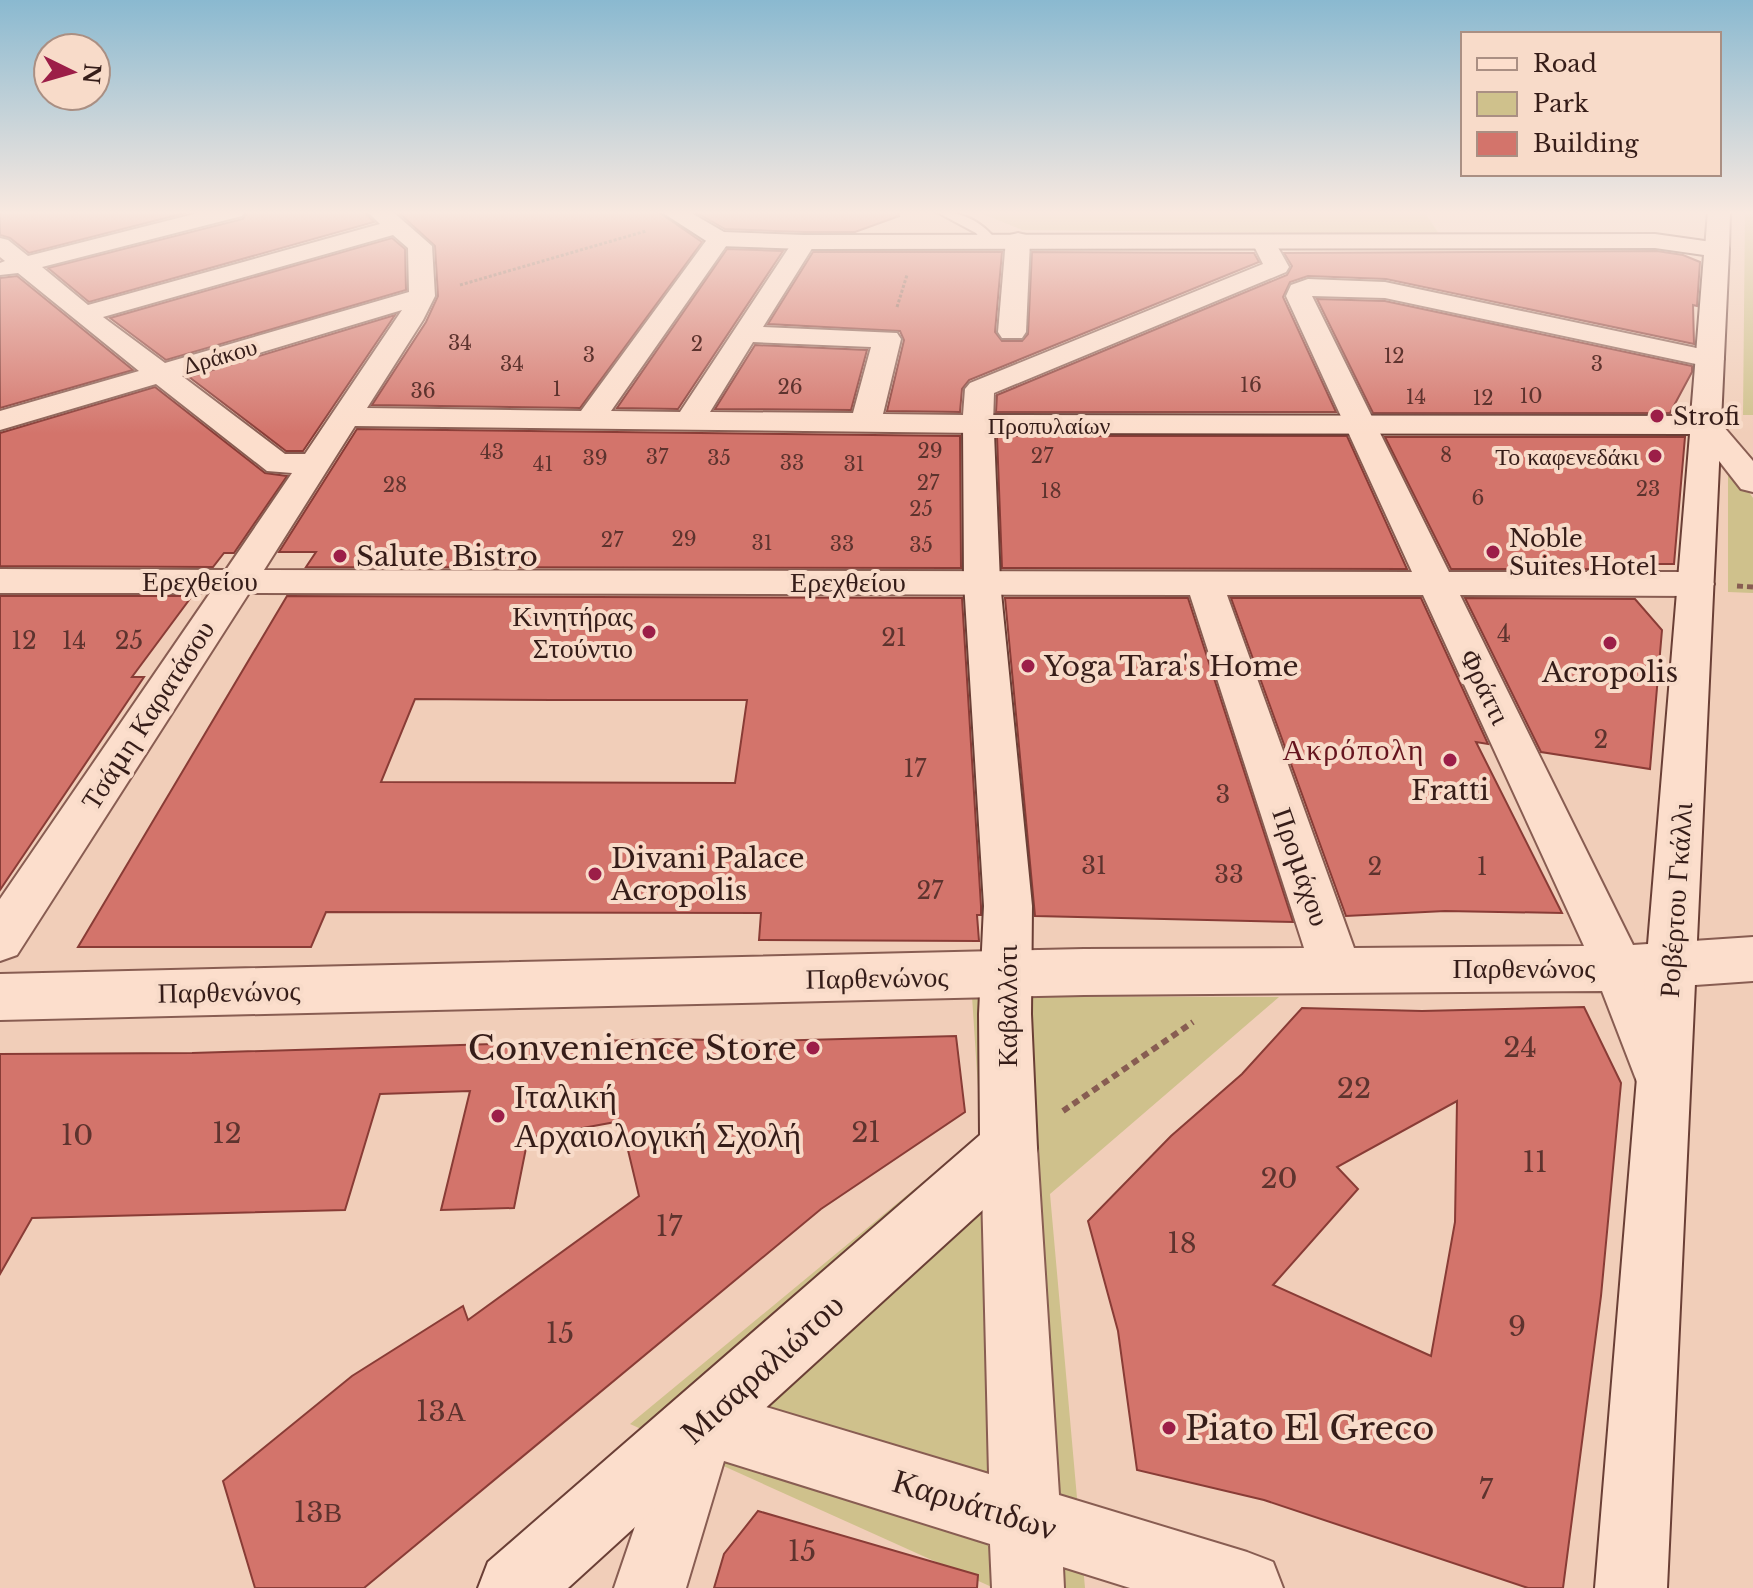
<svg xmlns="http://www.w3.org/2000/svg" width="1753" height="1588" font-family="'Libre Baskerville',serif">
<rect width="100%" height="100%" fill="#f1ceb9"/>
<!-- green -->
<g fill="#cfc18c">
<polygon points="976,211 1424,211 1439,234 1022,230"/>
<polygon points="1745,211 1753,211 1753,415 1743,415"/>
<polygon points="1728,463 1753,498 1753,593 1728,592"/>
<polygon points="972,996 1279,997 1050,1194 1085,1588 994,1588 630,1424 981,1134"/>
</g>
<!-- building -->
<g fill="#d3746b" stroke="#893c36" stroke-width="2" fill-rule="evenodd">
<polygon points="0,211 193,211 29,253 10,238 0,235"/>
<polygon points="248,211 364,211 374,222 89,302 48,268 243,219"/>
<polygon points="397,211 657,211 702,242 580,408 372,405 426,322 438,296 435,246"/>
<polygon points="694,211 898,211 899,216 855,232 804,232 725,229"/>
<polygon points="392,238 405,249 406,290 166,360 110,318"/>
<polygon points="727,249 783,251 678,409 617,408"/>
<polygon points="1657,251 1683,255 1700,262 1697,306 1693,305 1694,344 1386,279 1308,276 1290,282 1283,297 1336,412 996,412 997,395 1287,275 1292,266 1284,253"/>
<polygon points="813,252 1002,252 995,332 1002,341 1022,341 1028,334 1032,252 1254,253 1259,262 969,380 962,389 960,412 887,411 904,340 900,331 768,324"/>
<polygon points="17,276 133,370 0,408 0,278"/>
<polygon points="1317,299 1385,301 1692,366 1692,372 1670,413 1373,413"/>
<polygon points="395,315 303,451 286,451 189,377"/>
<polygon points="755,345 867,350 851,410 715,409"/>
<polygon points="155,387 265,473 287,476 234,553 224,553 213,567 0,566 0,433"/>
<polygon points="357,429 960,436 961,568 306,567 316,552 279,552"/>
<polygon points="997,436 1347,436 1407,569 1002,568"/>
<polygon points="1385,437 1685,437 1674,564 1604,564 1609,569 1451,569"/>
<polygon points="0,596 192,596 132,677 144,677 0,890"/>
<path d="M287,596L962,598L981,906V915H977L979,941L759,940L761,913L326,912L311,947H78ZM415,699L552,700H747L735,783L381,782Z"/>
<polygon points="1005,598 1188,598 1293,922 1035,916"/>
<polygon points="1231,598 1421,598 1488,744 1476,742 1562,913 1445,911 1346,916"/>
<polygon points="1465,598 1635,599 1662,630 1650,769 1541,752"/>
<path d="M1584,1007L1621,1083L1601,1296L1563,1588H1528L1264,1500L1137,1470L1118,1331L1088,1221L1171,1136L1242,1074L1302,1008L1422,1011ZM1457,1101L1455,1222L1431,1356L1273,1285L1358,1189L1337,1167Z"/>
<polygon points="956,1036 965,1112 821,1209 364,1588 255,1588 223,1481 352,1376 463,1306 468,1320 639,1196 621,1121 528,1138 514,1208 441,1210 470,1091 380,1094 345,1210 32,1218 0,1274 0,1054 192,1053 664,1039 766,1041"/>
<polygon points="758,1511 978,1575 977,1588 714,1588 724,1554"/>
</g>
<g fill="none" stroke-linecap="round" stroke-linejoin="round">
<!-- lane casing -->
<g stroke="#885d52" stroke-width="4">
<path id="lane" d="M935,211C960,211 982,221 997,241L985,244L976,233Z"/>
</g>
<!-- street casing -->
<g stroke="#885d52" stroke-width="4">
<g id="street">
<path d="M206,211H245L242,216L42,267L88,305L380,224L367,211H392L432,246L435,296L423,320L367,408L581,411L711,234H727L731,239L611,411L680,412L796,237H812L816,242L763,327L897,333L901,339L883,414L963,415L965,389L970,383L1263,264L1251,240L1255,235H1271L1289,267L1286,272L994,393L993,424L989,430L978,433L355,426L264,570L1412,572L1286,296L1291,285L1308,279L1385,282L1720,353L1724,359L1720,365L1710,367L1385,298L1312,296L1449,572H1696L1709,576L1714,584L1709,592L1696,596L1460,595L1633,945L1753,937V981L1652,988L1690,1081L1682,1100L1663,1107L1644,1100L1602,991L1084,995L0,1020V974L1084,949L1304,948L1190,595L249,593L17,955L0,961V899L210,593H0V569L226,570L292,473L267,471L156,384L0,430V411L139,371L18,273L0,275V263L5,261L0,257V238L8,240L28,256ZM393,235L408,248L409,292L165,363L103,317ZM402,310L305,454H285L182,376ZM753,342L871,347L853,413L710,412ZM1227,595H1423L1584,946L1354,948Z"/>
<polygon points="1708,211 1730,211 1729,249 1726,254 1708,254 1705,249"/>
<polygon points="1018,233 1026,235 1030,240 1026,332 1022,338 1002,338 998,332 1006,240 1010,235"/>
<polygon points="1706,416 1717,419 1753,461 1753,492 1741,489 1691,425 1695,419"/>
<polygon points="1009,1120 1029,1128 1037,1148 1059,1495 1247,1552 1273,1562 1283,1588 1130,1588 1063,1567 1064,1588 992,1588 990,1544 724,1461 686,1588 614,1588 679,1397 703,1388 989,1474 981,1148 989,1128"/>
</g>
</g>
<!-- secondary casing -->
<g stroke="#6a3f36" stroke-width="4">
<polygon id="secondary" points="660,211 688,211 724,232 804,235 1655,234 1726,244 1729,249 1667,1588 1595,1588 1690,434 994,433 1000,582 1032,906 1031,1014 1037,1148 1029,1168 568,1588 478,1588 488,1562 980,1135 979,1014 984,906 964,582 963,424 967,418 978,415 1691,416 1704,255 1655,248 804,249 719,246 711,244"/>
</g>
<!-- path-far2 -->
<g stroke="#885d52" stroke-width="3" stroke-dasharray="3 2" stroke-linecap="butt">
<polyline points="460,285 646,231"/>
<polyline points="897,307 907,275"/>
</g>
<!-- path-far1 -->
<polyline stroke="#885d52" stroke-width="5" stroke-dasharray="6 4" stroke-linecap="butt" points="1737,586 1753,587"/>
<!-- path -->
<polyline stroke="#885d52" stroke-width="6" stroke-dasharray="7 5" stroke-linecap="butt" points="1063,1111 1193,1022"/>
<!-- lane -->
<use href="#lane" fill="#fcdecc" fill-rule="evenodd"/>
<!-- street -->
<use href="#street" fill="#fcdecc" fill-rule="evenodd"/>
<!-- secondary -->
<use href="#secondary" fill="#fcdecc" fill-rule="evenodd"/>
</g>
<!-- sky -->
<linearGradient id="sky" x2="0" y2="1"><stop stop-color="#8ab9d0"/><stop offset="0.49" stop-color="#f9e9e0"/><stop offset="1" stop-color="#f9e9e0" stop-opacity="0"/></linearGradient>
<rect width="1753" height="434" fill="url(#sky)"/>
<!-- markers -->
<g fill="#9c1e48" stroke="#f8dbc9" stroke-width="3">
<circle cx="1657" cy="416" r="8"/>
<circle cx="1655" cy="456" r="8"/>
<circle cx="1493" cy="552" r="8"/>
<circle cx="340" cy="556" r="8"/>
<circle cx="649" cy="632" r="8"/>
<circle cx="1610" cy="643" r="8"/>
<circle cx="1028" cy="666" r="8"/>
<circle cx="1450" cy="760" r="8"/>
<circle cx="595" cy="874" r="8"/>
<circle cx="813" cy="1048" r="8"/>
<circle cx="498" cy="1116" r="8"/>
<circle cx="1169" cy="1428" r="8"/>
</g>
<g text-anchor="middle" dominant-baseline="central" stroke-width="8" stroke-linejoin="round" paint-order="stroke">
<!-- far-number labels -->
<g font-size="20" fill="#5d332e">
<text x="460" y="343">34</text>
<text x="697" y="344">2</text>
<text x="589" y="355">3</text>
<text x="1394" y="356">12</text>
<text x="512" y="364">34</text>
<text x="1597" y="364">3</text>
<text x="1251" y="385">16</text>
<text x="790" y="387">26</text>
<text x="557" y="389">1</text>
<text x="423" y="391">36</text>
<text x="1531" y="396">10</text>
<text x="1416" y="397">14</text>
<text x="1483" y="398">12</text>
<text x="930" y="451">29</text>
<text x="492" y="452">43</text>
<text x="1446" y="455">8</text>
<text x="1042" y="456">27</text>
<text x="657" y="457">37</text>
<text x="595" y="458">39</text>
<text x="719" y="458">35</text>
<text x="792" y="463">33</text>
<text x="543" y="464">41</text>
<text x="854" y="464">31</text>
<text x="928" y="483">27</text>
<text x="395" y="485">28</text>
<text x="1648" y="489">23</text>
<text x="1051" y="491">18</text>
<text x="1478" y="498">6</text>
<text x="921" y="509">25</text>
<text x="684" y="539">29</text>
<text x="612" y="540">27</text>
<text x="762" y="543">31</text>
<text x="842" y="544">33</text>
<text x="921" y="545">35</text>
</g>
<!-- far-street labels -->
<g font-size="24" fill="#361d19" stroke="#f8dbc9">
<text transform="translate(220 356) rotate(-16)">Δράκου</text>
<text x="1049" y="425">Προπυλαίων</text>
</g>
<!-- far-poi labels -->
<g font-size="24" fill="#361d19" stroke="#f8dbc9" text-anchor="start">
<text x="1673" y="416">Strofi</text>
<text x="1639" y="456" text-anchor="end">Το καφενεδάκι</text>
<text x="1509" y="538">Noble<tspan x="1509" dy="28">Suites Hotel</tspan></text>
</g>
<!-- number labels -->
<g font-size="24" fill="#5d332e">
<text x="1504" y="633">4</text>
<text x="894" y="637">21</text>
<text x="24" y="640">12</text>
<text x="74" y="640">14</text>
<text x="129" y="640">25</text>
<text x="1601" y="739">2</text>
<text x="915" y="768">17</text>
<text x="1223" y="794">3</text>
<text x="1094" y="865">31</text>
<text x="1375" y="866">2</text>
<text x="1482" y="866">1</text>
<text x="1229" y="874">33</text>
<text x="930" y="890">27</text>
</g>
<!-- poi labels -->
<g font-size="28" fill="#361d19" stroke="#f8dbc9" text-anchor="start">
<text x="356" y="556">Salute Bistro</text>
<text x="633" y="616" text-anchor="end">Κινητήρας<tspan x="633" dy="32">Στούντιο</tspan></text>
<text x="1044" y="666">Yoga Tara's Home</text>
<text x="1610" y="672" text-anchor="middle">Acropolis</text>
<text x="1450" y="790" text-anchor="middle">Fratti</text>
<text x="611" y="858">Divani Palace<tspan x="611" dy="32">Acropolis</tspan></text>
</g>
<!-- street labels -->
<g font-size="28" fill="#361d19" stroke="#f8dbc9">
<text x="200" y="581">Ερεχθείου</text>
<text x="848" y="582">Ερεχθείου</text>
<text transform="translate(1485 687) rotate(64)">Φράττι</text>
<text transform="translate(148 715) rotate(-57)">Τσάμη Καρατάσου</text>
<text transform="translate(1301 867) rotate(71)">Προμάχου</text>
<text transform="translate(1676 900) rotate(-86)">Ροβέρτου Γκάλλι</text>
<text x="1524" y="968">Παρθενώνος</text>
<text transform="translate(877 978) rotate(-1)">Παρθενώνος</text>
<text transform="translate(229 992) rotate(-1)">Παρθενώνος</text>
<text transform="translate(1007 1006) rotate(-90)">Καβαλλότι</text>
</g>
<!-- near-number labels -->
<g font-size="28" fill="#5d332e">
<text x="1520" y="1047">24</text>
<text x="1354" y="1088">22</text>
<text x="866" y="1132">21</text>
<text x="227" y="1133">12</text>
<text x="77" y="1135">10</text>
<text x="1535" y="1162">11</text>
<text x="1279" y="1178">20</text>
<text x="669" y="1226">17</text>
<text x="1182" y="1243">18</text>
<text x="1517" y="1326">9</text>
<text x="560" y="1333">15</text>
<text x="441" y="1411">13Α</text>
<text x="1486" y="1489">7</text>
<text x="318" y="1512">13Β</text>
<text x="802" y="1551">15</text>
</g>
<!-- neighbourhood labels -->
<g font-size="30" letter-spacing="2" fill="#66151f" stroke="#f8dbc9">
<text x="1354" y="749">Ακρόπολη</text>
</g>
<!-- near-poi labels -->
<g font-size="34" fill="#361d19" stroke="#f8dbc9" text-anchor="start">
<text x="797" y="1048" text-anchor="end">Convenience Store</text>
<text x="514" y="1096">Ιταλική<tspan x="514" dy="39">Αρχαιολογική Σχολή</tspan></text>
<text x="1185" y="1428">Piato El Greco</text>
</g>
<!-- near-street labels -->
<g font-size="34" fill="#361d19" stroke="#f8dbc9">
<text transform="translate(762 1368) rotate(-42)">Μισαραλιώτου</text>
<text transform="translate(975 1504) rotate(17)">Καρυάτιδων</text>
</g>
</g>
<!-- legend -->
<rect x="1461" y="32" width="260" height="144" fill="#f8dbc9" stroke="#aa8f83" stroke-width="2"/>
<rect x="1477" y="58" width="40" height="12" fill="#fcdecc" stroke="#aa8f83" stroke-width="2"/>
<text x="1533" y="72" font-size="24" fill="#361d19">Road</text>
<rect x="1477" y="92" width="40" height="24" fill="#cfc18c" stroke="#aa8f83" stroke-width="2"/>
<text x="1533" y="112" font-size="24" fill="#361d19">Park</text>
<rect x="1477" y="132" width="40" height="24" fill="#d3746b" stroke="#aa8f83" stroke-width="2"/>
<text x="1533" y="152" font-size="24" fill="#361d19">Building</text>
<!-- north arrow -->
<g transform="translate(72 72) rotate(95)"><circle r="38" fill="#f8dbc9" stroke="#aa8f83" stroke-width="2"/>
<path d="M0-6L14 30L0 20L-14 30Z" fill="#9c1e48"/>
<text y="-12" font-size="22" font-weight="bold" text-anchor="middle" fill="#361d19">N</text>
</g>
</svg>
